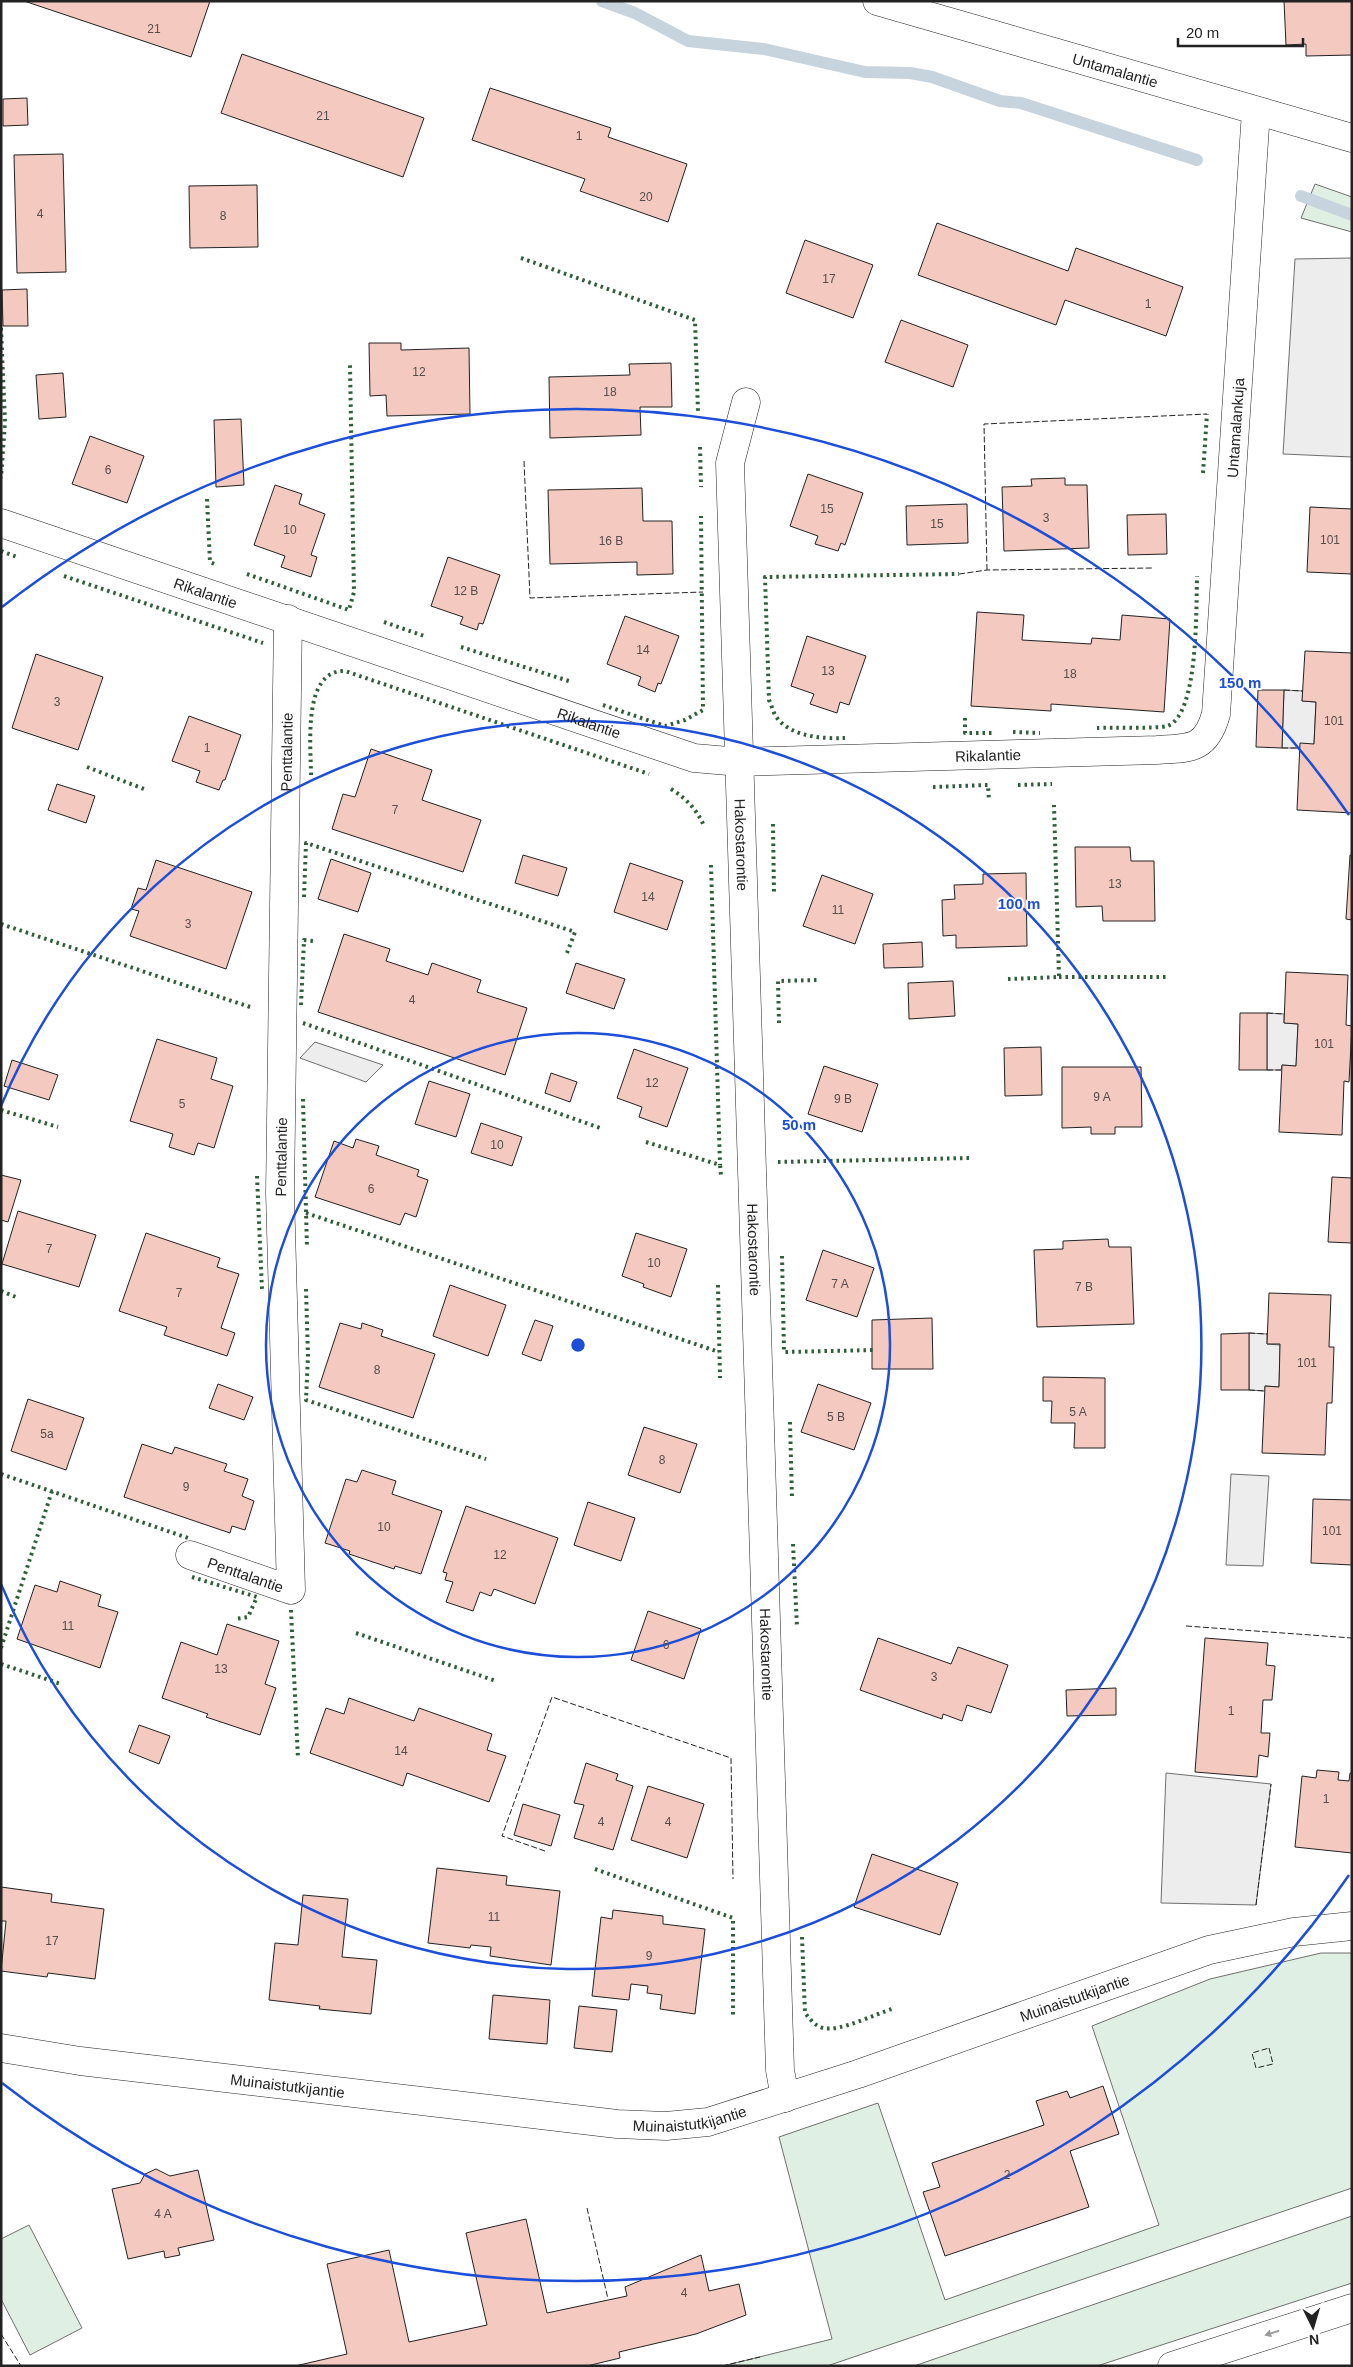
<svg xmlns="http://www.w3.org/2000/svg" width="1353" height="2367" font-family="Arial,sans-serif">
<rect width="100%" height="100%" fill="#fff"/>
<!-- green -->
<g fill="#e0efe3" stroke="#6f6f6f">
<polygon points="1315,184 1352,197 1352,232 1301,218"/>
<polygon points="1321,1953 1352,1953 1352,2188 827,2366 723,2366 832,2339 779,2137 878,2103 945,2300 1159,2225 1092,2026 1210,1979"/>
<polygon points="1352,2216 1352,2283 1097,2366 914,2366"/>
<polygon points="29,2225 82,2328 30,2355 1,2299 1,2239"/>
</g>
<!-- parking -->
<g fill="#ededed" stroke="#6f6f6f">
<polygon points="1352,258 1352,457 1283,454 1295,259"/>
<polygon points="1284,690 1303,691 1302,701 1316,702 1314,744 1300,748 1282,748"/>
<polygon points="1267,1013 1284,1014 1284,1023 1298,1024 1296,1066 1282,1065 1281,1070 1267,1070"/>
<polygon points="315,1042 383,1065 366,1082 300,1058"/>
<polygon points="1249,1333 1267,1334 1267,1344 1280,1345 1279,1387 1265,1386 1265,1391 1249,1390"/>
<polygon points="1231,1474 1269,1476 1263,1566 1226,1565"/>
<polygon points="1166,1773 1271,1784 1256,1905 1161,1903"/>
</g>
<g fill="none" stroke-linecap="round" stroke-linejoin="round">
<!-- stream -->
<g stroke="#c7d3dd" stroke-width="12">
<polyline points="602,1 635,13 688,41 764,49 865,72 910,73 932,77 1000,101 1021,103 1197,160"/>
<polyline points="1301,196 1352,215"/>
</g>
</g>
<!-- building -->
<g fill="#f3c9c0" stroke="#222">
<polygon points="24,1 210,1 191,57"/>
<polygon points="1284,1 1352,1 1352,55 1306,56 1306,44 1286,45"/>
<polygon points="242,54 424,118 403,177 221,113"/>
<polygon points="490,88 611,128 608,137 687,164 668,222 580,191 585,179 472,140"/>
<polygon points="27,98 28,125 3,126 3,99"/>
<polygon points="63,154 66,272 17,273 14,155"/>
<polygon points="257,185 258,247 190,248 189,186"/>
<polygon points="937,223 1068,271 1076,248 1183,287 1166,336 1065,300 1056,325 918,275"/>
<polygon points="805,240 873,265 853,318 786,293"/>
<polygon points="27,289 28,326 3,326 2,290"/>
<polygon points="901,320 968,345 953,387 885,362"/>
<polygon points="369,343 401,343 401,350 469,348 470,414 387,416 386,395 370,396"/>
<polygon points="671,363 672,407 640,407 641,435 550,438 549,377 630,375 629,364"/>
<polygon points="63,373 66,417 39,419 36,375"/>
<polygon points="241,419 244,485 216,487 214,420"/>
<polygon points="90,436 144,456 127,503 72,484"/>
<polygon points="808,474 863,493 845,545 841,543 838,551 815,544 818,536 790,526"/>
<polygon points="1065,478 1065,485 1087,485 1089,548 1004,551 1002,487 1032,486 1031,479"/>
<polygon points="275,485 302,494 299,504 325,514 311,555 317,557 311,577 281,567 285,556 254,545"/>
<polygon points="642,488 643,521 672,521 673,574 637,575 637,562 550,564 548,490"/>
<polygon points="967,504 968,543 907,545 906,506"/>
<polygon points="1310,507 1352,509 1352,574 1307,572"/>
<polygon points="1166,514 1167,554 1128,555 1127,515"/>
<polygon points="448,557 500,575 483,624 479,623 477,630 460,624 463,617 431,606"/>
<polygon points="977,612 1024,615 1022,640 1091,644 1092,638 1120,640 1122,615 1170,619 1164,712 1051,704 1051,711 971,706"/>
<polygon points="625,616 679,636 661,684 658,683 655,692 638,685 641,677 607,664"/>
<polygon points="807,636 866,656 849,705 840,702 837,713 810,704 814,694 791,686"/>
<polygon points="1305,651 1352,653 1352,813 1297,810 1300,743 1314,744 1316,702 1302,701"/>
<polygon points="36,654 103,677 78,750 12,728"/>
<polygon points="1258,690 1284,690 1282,748 1256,747"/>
<polygon points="189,716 241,735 225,780 223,780 219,790 196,782 200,771 172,761"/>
<polygon points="371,749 432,770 422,800 481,820 463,872 332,829 343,794 355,797"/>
<polygon points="57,784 95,796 86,823 48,810"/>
<polygon points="1075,847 1130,847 1131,861 1154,861 1155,921 1103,921 1102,906 1076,907"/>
<polygon points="523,855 567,868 558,896 515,883"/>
<polygon points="1350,855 1352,855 1352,920 1346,919"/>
<polygon points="331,859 371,873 358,912 318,899"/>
<polygon points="156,860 252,892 226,969 130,936 139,911 131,909 138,888 146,890"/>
<polygon points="630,863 683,881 667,930 614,912"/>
<polygon points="1026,873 1027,946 956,948 956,935 943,936 942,900 955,899 954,885 983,884 983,874"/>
<polygon points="822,875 873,894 855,944 803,926"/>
<polygon points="344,934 390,949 386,961 428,975 432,963 481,980 477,992 527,1008 505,1075 318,1012"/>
<polygon points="922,942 923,967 884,968 883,944"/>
<polygon points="576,963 625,979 614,1009 566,993"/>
<polygon points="1286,972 1348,975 1346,1025 1352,1026 1349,1082 1344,1081 1342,1135 1279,1132 1282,1065 1296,1066 1298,1024 1284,1023"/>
<polygon points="953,981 955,1016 909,1019 908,983"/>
<polygon points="1240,1013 1267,1013 1267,1070 1239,1070"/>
<polygon points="157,1039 217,1058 211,1079 233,1086 214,1148 198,1143 194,1155 169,1147 173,1134 130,1121"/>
<polygon points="1041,1047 1042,1095 1005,1096 1004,1048"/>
<polygon points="634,1049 688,1068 667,1127 639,1117 642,1107 617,1098"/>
<polygon points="12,1060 58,1075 49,1100 4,1086"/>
<polygon points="824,1066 878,1084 862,1132 808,1114"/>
<polygon points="1062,1067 1141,1067 1142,1127 1115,1127 1115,1134 1091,1134 1091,1127 1062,1128"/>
<polygon points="551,1073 577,1082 570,1102 545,1093"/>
<polygon points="429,1081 470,1094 456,1137 415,1124"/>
<polygon points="481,1123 522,1137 512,1166 471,1153"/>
<polygon points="356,1139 379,1146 376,1155 419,1170 417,1176 428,1180 416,1217 405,1213 400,1225 315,1197 334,1141 353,1148"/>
<polygon points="1,1175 21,1180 8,1222 1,1220"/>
<polygon points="1332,1177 1352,1178 1352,1243 1328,1242"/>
<polygon points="18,1211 96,1235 79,1287 2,1264"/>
<polygon points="146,1233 220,1258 217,1267 239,1274 221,1328 235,1333 227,1356 164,1335 167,1327 119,1311"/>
<polygon points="636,1233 687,1249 671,1297 643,1287 644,1284 622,1276"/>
<polygon points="1108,1239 1109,1247 1131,1247 1134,1324 1037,1327 1034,1250 1063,1249 1063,1241"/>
<polygon points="823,1250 874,1268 857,1317 806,1300"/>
<polygon points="450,1285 506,1305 488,1356 433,1336"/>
<polygon points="1269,1293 1331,1295 1329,1347 1334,1347 1332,1403 1327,1403 1325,1455 1262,1453 1265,1386 1279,1387 1280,1344 1267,1344"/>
<polygon points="932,1318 933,1369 872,1369 872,1320"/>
<polygon points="535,1320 553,1326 541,1361 522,1354"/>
<polygon points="340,1323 361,1329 362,1323 383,1330 381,1336 435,1354 413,1418 319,1387"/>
<polygon points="1249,1333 1249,1390 1221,1390 1221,1334"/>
<polygon points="1043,1377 1105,1378 1105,1448 1074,1448 1075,1423 1051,1423 1052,1401 1043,1401"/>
<polygon points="218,1384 253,1397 244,1420 209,1408"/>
<polygon points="818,1384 871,1403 854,1450 801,1432"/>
<polygon points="28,1399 84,1418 66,1470 11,1451"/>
<polygon points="644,1427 697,1444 680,1493 628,1475"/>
<polygon points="142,1444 172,1454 175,1447 227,1464 224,1471 248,1479 242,1496 254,1501 245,1530 232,1526 230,1533 124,1497"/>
<polygon points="362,1470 396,1481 392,1494 442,1511 421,1574 395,1566 394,1569 349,1554 350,1551 325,1543 346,1479 357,1482"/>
<polygon points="1313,1499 1352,1500 1352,1565 1311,1563"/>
<polygon points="588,1502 635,1518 621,1561 574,1545"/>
<polygon points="466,1506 558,1538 535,1604 494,1589 491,1596 480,1592 473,1611 446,1602 453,1582 445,1580 447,1573 443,1572"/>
<polygon points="60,1581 101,1595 98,1606 118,1612 100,1668 17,1639 35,1585 57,1592"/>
<polygon points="648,1611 701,1629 684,1679 631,1660"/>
<polygon points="227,1624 279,1641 265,1684 276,1688 260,1735 206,1717 208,1714 162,1698 181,1642 217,1655"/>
<polygon points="878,1638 951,1664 958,1647 1008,1665 991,1713 967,1705 962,1721 943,1714 942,1719 860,1690"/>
<polygon points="1205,1638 1268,1643 1266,1665 1275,1666 1272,1700 1263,1700 1261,1733 1270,1733 1268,1757 1259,1755 1257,1777 1195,1772"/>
<polygon points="1116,1688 1116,1715 1067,1716 1066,1690"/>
<polygon points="349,1698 414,1721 419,1708 492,1734 487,1750 506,1756 489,1802 407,1773 403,1786 310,1753 326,1708 344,1714"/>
<polygon points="139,1725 170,1736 159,1764 129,1752"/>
<polygon points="586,1763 618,1774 616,1780 633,1786 613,1850 574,1838 584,1805 574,1803"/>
<polygon points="1317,1770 1339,1772 1338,1780 1349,1781 1350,1773 1352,1773 1352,1853 1295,1847 1302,1776 1316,1778"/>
<polygon points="648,1786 704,1804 687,1858 631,1840"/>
<polygon points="523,1804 560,1815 551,1846 514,1835"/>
<polygon points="872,1854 958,1883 940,1935 854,1907"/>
<polygon points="437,1868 507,1876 506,1885 560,1891 551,1965 490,1956 491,1947 471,1945 470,1948 428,1943"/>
<polygon points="1,1887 52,1894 51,1902 104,1909 95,1979 48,1973 47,1977 1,1971 6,1921 1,1921"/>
<polygon points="303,1895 348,1899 342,1957 377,1960 371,2014 319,2009 320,2006 269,2000 275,1943 298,1945"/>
<polygon points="613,1910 663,1916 663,1924 705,1929 695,2014 660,2009 662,1995 647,1993 648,1986 631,1984 629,2000 592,1996 601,1917 612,1919"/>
<polygon points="493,1995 550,2000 547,2044 489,2039"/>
<polygon points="579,2006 617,2010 612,2052 574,2048"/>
<polygon points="1103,2086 1119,2134 1070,2151 1089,2207 945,2256 923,2192 940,2187 932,2163 1044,2125 1036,2101 1067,2091 1070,2098"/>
<polygon points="156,2169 170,2176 198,2170 214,2240 178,2248 180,2255 165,2258 164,2251 128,2259 112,2189 140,2183 145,2174"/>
<polygon points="526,2219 547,2313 627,2296 625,2287 701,2255 709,2291 739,2284 746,2315 696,2334 619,2352 620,2358 587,2366 295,2366 347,2354 327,2264 389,2250 409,2342 487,2325 466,2233"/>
</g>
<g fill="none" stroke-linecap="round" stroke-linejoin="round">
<!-- street casing -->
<g stroke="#222" stroke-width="29">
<g id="street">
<path id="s1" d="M746,402L730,463L780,2070L785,2098"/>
<path id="s2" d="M1,523L694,758L740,762L1157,750C1190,748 1206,750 1216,714L1256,111"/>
<path id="s3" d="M190,1555L291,1590L280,1193L288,619"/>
<path id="s4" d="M1,2048L80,2061L617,2124L666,2126L708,2122L858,2074L1209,1950L1294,1932L1352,1926"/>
</g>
</g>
<!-- secondary casing -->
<g stroke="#222" stroke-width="29">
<g id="secondary">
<path id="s5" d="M877,1L1352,138"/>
</g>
</g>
<!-- primary casing -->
<g stroke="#222" stroke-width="29">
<polyline id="primary" points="1172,2366 1352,2308"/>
</g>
<!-- street -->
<use href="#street" stroke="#fff" stroke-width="28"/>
<!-- secondary -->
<use href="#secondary" stroke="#fff" stroke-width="28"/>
<!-- primary -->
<use href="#primary" stroke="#fff" stroke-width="28"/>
<!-- hedge -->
<g stroke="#2f5e38" stroke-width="4" stroke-dasharray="2.5 4" stroke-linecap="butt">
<polyline points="521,258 695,320 698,412"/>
<polyline points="1,328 5,422 1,478"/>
<polyline points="700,447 701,487"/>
<polyline points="1203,473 1207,414"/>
<polyline points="207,499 210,562 217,565"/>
<polyline points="1,551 17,557"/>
<polyline points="247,574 349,610 354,592 350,365"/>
<polyline points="64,576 263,643"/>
<polyline points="384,622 424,636"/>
<polyline points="461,647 572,682"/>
<polyline points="603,705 665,726 685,720 703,710 701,516"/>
<polyline points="965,718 965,733 992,733"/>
<path d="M1097,728C1113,727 1154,729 1167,726C1199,716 1196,606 1197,576"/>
<polyline points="1013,732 1040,733"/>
<path d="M845,738C823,739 792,737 777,718C773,713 772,706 769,700L765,577L959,574"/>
<polyline points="87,767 144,789"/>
<path d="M311,775C311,746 302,670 345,671L649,774"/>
<polyline points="1018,785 1052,784"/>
<polyline points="933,787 988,785 989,801"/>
<path d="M671,789C687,799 697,810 704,826"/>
<polyline points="773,824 774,895"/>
<polyline points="711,865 720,1165"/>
<polyline points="304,897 306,843 575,932 567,953"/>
<polyline points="1,924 253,1008"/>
<polyline points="1059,977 1168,977"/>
<polyline points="1008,979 1059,977 1054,805"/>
<polyline points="301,1005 304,940 313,941"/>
<polyline points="303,1023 603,1129"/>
<polyline points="779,1023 778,981 817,980"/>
<polyline points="303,1099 307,1248"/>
<polyline points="1,1110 58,1127"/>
<polyline points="646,1142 720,1165 721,1176"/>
<polyline points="778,1162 971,1158"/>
<polyline points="257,1176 262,1290"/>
<polyline points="306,1213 719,1352"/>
<polyline points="782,1256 784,1352 875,1350"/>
<polyline points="718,1285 720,1378"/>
<polyline points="306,1289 308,1356 306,1400 486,1459"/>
<polyline points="1,1291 16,1297"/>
<polyline points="790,1422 792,1499"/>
<polyline points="1,1474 188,1538"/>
<polyline points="793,1544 797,1627"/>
<polyline points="192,1577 257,1597 248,1617 235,1619"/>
<polyline points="291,1610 298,1759"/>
<polyline points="356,1633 496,1681"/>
<polyline points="1,1648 52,1491"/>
<polyline points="1,1664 61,1684"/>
<polyline points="595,1869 733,1918 733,2018"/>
<path d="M802,1937L805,2013C810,2019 815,2026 823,2028C840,2032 875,2014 892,2009"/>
</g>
<!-- fence -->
<g stroke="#222" stroke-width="1" stroke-dasharray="6 2.5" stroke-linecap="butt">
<polyline points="524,461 530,598 703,592"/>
<polyline points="987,570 984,424 1207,414"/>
<polyline points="959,574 987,570 1153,568"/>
<polyline points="1284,690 1303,691"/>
<polyline points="1282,748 1300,748"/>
<polyline points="1267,1013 1284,1014"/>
<polyline points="1267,1070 1281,1070"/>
<polyline points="1249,1333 1267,1334"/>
<polyline points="1249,1390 1265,1391"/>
<polyline points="1186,1626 1352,1638"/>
<polyline points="545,1851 502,1836 552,1697 731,1758 733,1879"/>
<polyline points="1256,1905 1271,1784"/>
<polygon points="1269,2048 1273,2064 1256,2068 1252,2053"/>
<polyline points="587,2208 608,2299"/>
<polyline points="1,2334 21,2366"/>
<polyline points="722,2366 760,2357"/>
</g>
</g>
<!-- one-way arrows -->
<defs><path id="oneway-solid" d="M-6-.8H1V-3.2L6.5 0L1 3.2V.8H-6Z" transform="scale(1.25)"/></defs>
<use fill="#9c9c9c" href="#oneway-solid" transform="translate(1272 2333) rotate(163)"/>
<!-- distance rings -->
<g fill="none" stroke="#1d4ed8" stroke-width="2.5">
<circle cx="578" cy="1345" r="312"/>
<path d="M1 1106A624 624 0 1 1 1 1584"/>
<path d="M1349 1875A936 936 0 0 1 2 2083M2 607A936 936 0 0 1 1349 815"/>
</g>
<g text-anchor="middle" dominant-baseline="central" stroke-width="4" stroke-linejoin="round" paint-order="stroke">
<!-- number labels -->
<g font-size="12" fill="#564c4a">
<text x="154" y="29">21</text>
<text x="323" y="116">21</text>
<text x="579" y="136">1</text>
<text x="646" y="197">20</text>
<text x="40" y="214">4</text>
<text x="223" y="216">8</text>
<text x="829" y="279">17</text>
<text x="1148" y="304">1</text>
<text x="419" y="372">12</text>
<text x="610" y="392">18</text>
<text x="108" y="470">6</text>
<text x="827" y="509">15</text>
<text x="1046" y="518">3</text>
<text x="937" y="524">15</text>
<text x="290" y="530">10</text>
<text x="1330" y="540">101</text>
<text x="611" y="541">16 B</text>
<text x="466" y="591">12 B</text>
<text x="643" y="650">14</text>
<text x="828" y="671">13</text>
<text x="1070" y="674">18</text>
<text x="57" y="702">3</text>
<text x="1334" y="721">101</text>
<text x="207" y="748">1</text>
<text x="395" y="810">7</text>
<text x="1115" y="884">13</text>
<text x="648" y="897">14</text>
<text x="838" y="910">11</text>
<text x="188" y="924">3</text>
<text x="412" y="1000">4</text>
<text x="1324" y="1044">101</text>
<text x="652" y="1083">12</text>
<text x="1102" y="1097">9 A</text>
<text x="843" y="1099">9 B</text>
<text x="182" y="1104">5</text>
<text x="497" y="1145">10</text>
<text x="371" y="1189">6</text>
<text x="49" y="1249">7</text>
<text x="654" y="1263">10</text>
<text x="840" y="1284">7 A</text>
<text x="1084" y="1287">7 B</text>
<text x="179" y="1293">7</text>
<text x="1307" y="1363">101</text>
<text x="377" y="1370">8</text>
<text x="1078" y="1412">5 A</text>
<text x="836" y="1417">5 B</text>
<text x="47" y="1434">5a</text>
<text x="662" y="1460">8</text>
<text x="186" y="1487">9</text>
<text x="384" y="1527">10</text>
<text x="1332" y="1531">101</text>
<text x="500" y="1555">12</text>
<text x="68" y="1626">11</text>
<text x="666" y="1645">6</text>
<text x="221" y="1669">13</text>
<text x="934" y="1677">3</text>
<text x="1231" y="1711">1</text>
<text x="401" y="1751">14</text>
<text x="1326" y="1799">1</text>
<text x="601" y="1822">4</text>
<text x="668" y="1822">4</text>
<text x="494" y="1917">11</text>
<text x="52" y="1941">17</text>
<text x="649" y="1956">9</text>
<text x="1007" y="2175">2</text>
<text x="163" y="2214">4 A</text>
<text x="684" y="2293">4</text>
</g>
<!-- street labels -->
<g font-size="15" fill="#222" stroke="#fff">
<text stroke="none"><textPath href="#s5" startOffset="248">Untamalantie</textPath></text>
<text stroke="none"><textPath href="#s2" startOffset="1559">Untamalankuja</textPath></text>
<text stroke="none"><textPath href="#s2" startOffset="216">Rikalantie</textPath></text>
<text stroke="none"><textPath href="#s2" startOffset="621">Rikalantie</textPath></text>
<text stroke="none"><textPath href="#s3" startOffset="945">Penttalantie</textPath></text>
<text stroke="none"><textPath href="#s2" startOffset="1026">Rikalantie</textPath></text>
<text stroke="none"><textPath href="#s1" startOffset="445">Hakostarontie</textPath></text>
<text stroke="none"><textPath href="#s3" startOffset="540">Penttalantie</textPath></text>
<text stroke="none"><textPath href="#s1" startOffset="850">Hakostarontie</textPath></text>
<text stroke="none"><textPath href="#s3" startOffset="59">Penttalantie</textPath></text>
<text stroke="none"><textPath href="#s1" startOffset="1255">Hakostarontie</textPath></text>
<text stroke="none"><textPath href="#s4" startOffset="1099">Muinaistutkijantie</textPath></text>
<text stroke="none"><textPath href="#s4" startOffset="289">Muinaistutkijantie</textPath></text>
<text stroke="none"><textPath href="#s4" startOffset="694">Muinaistutkijantie</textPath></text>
</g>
</g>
<circle cx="578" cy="1345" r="8" fill="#1d4ed8" stroke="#fff" stroke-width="2.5"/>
<g font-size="15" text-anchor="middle" font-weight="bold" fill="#1d4ed8" stroke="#fff" stroke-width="4" stroke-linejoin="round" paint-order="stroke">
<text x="1240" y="688">150 m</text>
<text x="1019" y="909">100 m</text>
<text x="799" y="1130">50 m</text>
</g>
<!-- border -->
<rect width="1353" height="2367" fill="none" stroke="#222222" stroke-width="5"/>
<!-- north arrow -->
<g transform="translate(1313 2327) rotate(175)" stroke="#ffffff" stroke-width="4" paint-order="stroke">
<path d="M0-4L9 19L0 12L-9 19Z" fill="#222222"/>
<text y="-8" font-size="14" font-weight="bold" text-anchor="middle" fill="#222222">N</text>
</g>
<!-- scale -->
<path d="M1178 38v8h125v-8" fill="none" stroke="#222222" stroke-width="2.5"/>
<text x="1186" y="38" font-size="15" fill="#222222" stroke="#ffffff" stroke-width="4" paint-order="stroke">20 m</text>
</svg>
